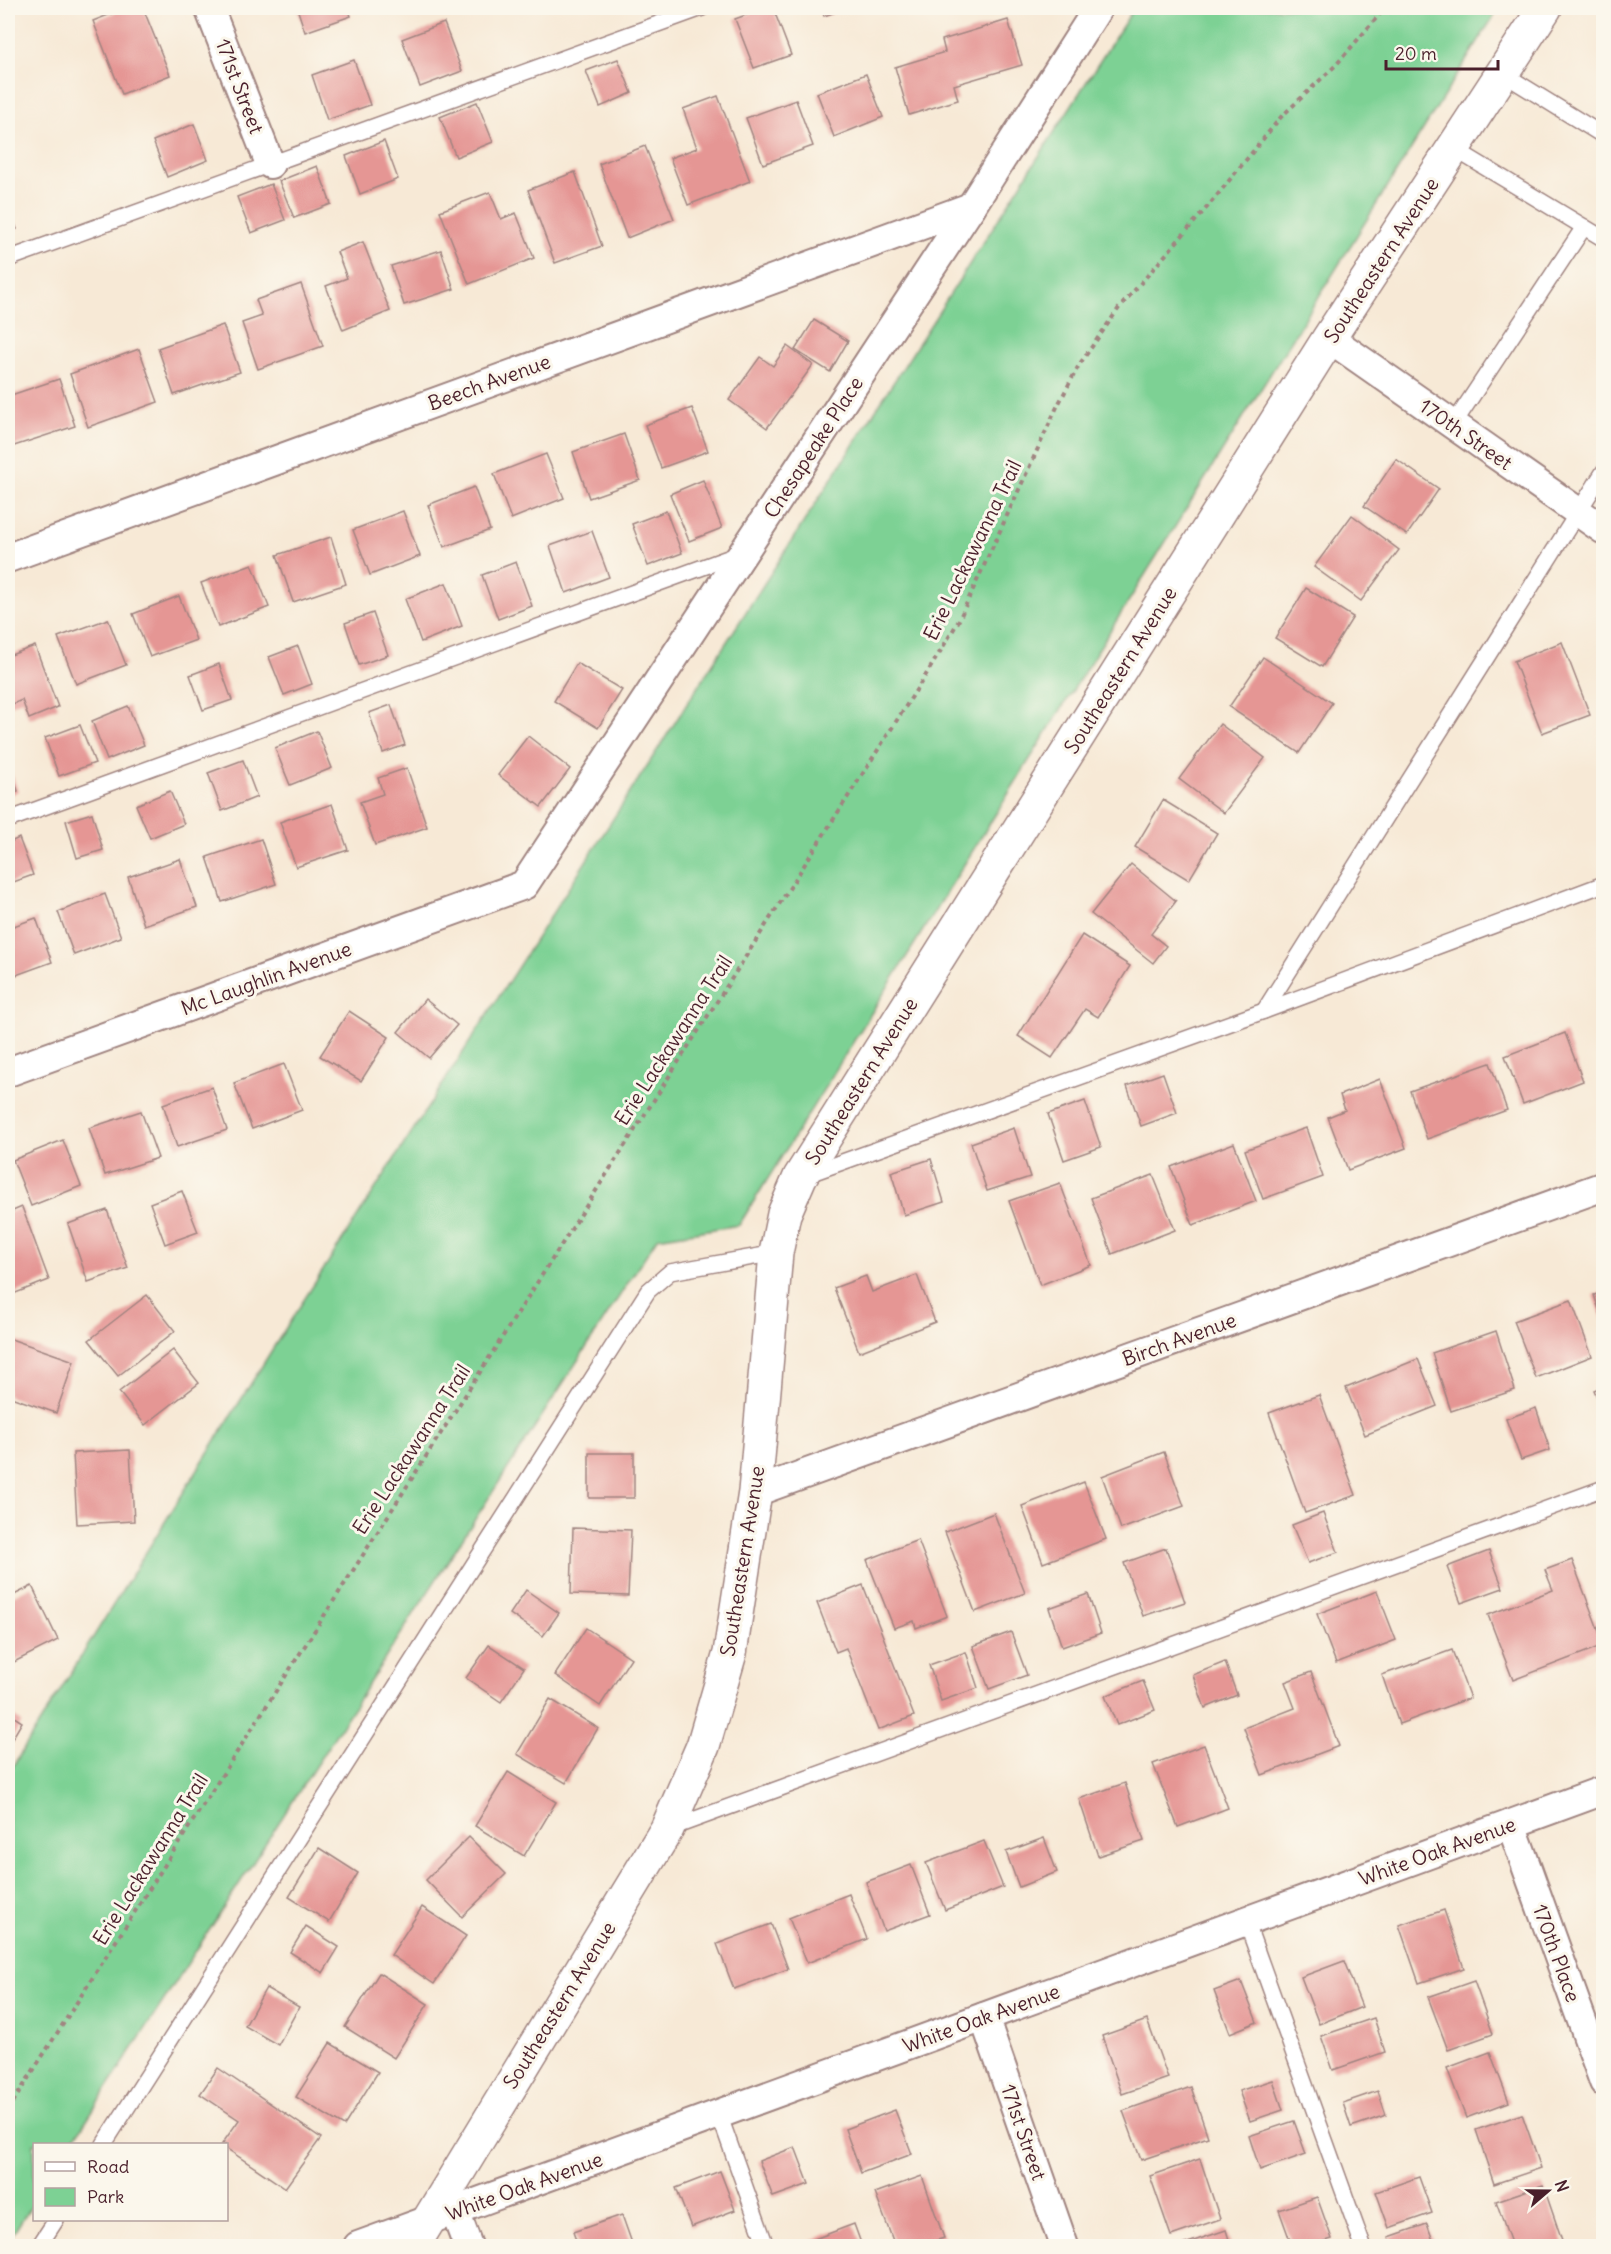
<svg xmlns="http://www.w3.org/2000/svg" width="1611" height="2254" font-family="Delius,sans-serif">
<rect width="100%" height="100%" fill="#fbf7ec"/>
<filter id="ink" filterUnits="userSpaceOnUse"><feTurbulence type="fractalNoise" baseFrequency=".0167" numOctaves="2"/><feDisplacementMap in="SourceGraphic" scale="12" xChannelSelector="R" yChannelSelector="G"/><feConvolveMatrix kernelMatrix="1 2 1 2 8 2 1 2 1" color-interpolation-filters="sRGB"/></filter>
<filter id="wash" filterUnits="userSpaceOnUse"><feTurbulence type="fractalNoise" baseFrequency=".008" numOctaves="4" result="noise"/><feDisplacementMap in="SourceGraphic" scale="24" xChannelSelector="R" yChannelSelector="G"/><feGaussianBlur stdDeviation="1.35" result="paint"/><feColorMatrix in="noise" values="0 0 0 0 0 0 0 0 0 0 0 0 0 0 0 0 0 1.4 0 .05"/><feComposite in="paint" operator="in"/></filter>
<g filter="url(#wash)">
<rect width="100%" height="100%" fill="#f7e9d6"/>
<!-- green -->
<polygon fill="#7dd194" stroke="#647860" stroke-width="1.5" points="1134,8 1499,8 739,1225 657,1238 71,2144 34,2144 34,2201 8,2242 8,1774 275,1345"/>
<g id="blocks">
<!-- building -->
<g fill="#e59694">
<polygon points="126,8 143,8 170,75 122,94 93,21"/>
<polygon points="297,8 348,8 351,16 305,32"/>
<polygon points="765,8 773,8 791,55 754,68 735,19"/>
<polygon points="821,8 847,8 824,16"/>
<polygon points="1008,20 1022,65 954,85 958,100 909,115 895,67 945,52 942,40"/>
<polygon points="444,23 462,71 420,87 402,39"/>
<polygon points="618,59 632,93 600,107 586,71"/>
<polygon points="354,60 370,105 327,120 312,75"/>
<polygon points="866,74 883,117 834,137 817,93"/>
<polygon points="718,96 750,181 688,205 670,158 697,148 683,109"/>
<polygon points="796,100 813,146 763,164 746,118"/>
<polygon points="477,102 493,142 456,157 440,117"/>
<polygon points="194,124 208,160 167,177 153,141"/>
<polygon points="384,141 398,179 360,194 346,156"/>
<polygon points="645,146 674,219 627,238 599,164"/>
<polygon points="317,166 331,204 294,218 279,181"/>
<polygon points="575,172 602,246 555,263 528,190"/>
<polygon points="271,184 285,220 251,233 237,197"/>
<polygon points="490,192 501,219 516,213 534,258 469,284 440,211"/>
<polygon points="8,206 17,229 8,232"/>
<polygon points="363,242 390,311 343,330 326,286 347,278 337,252"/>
<polygon points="441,250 454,289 404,305 391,266"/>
<polygon points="301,284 323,346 258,369 242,323 262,316 256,300"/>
<polygon points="814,320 848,341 830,372 795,350"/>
<polygon points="223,325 240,372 174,395 158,348"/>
<polygon points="787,346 813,365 767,428 729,400 760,357 773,366"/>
<polygon points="139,349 158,402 88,427 70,374"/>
<polygon points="59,379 75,426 8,448 8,396"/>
<polygon points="692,408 708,451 661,468 645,425"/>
<polygon points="624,434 640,480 589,498 573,452"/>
<polygon points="546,454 564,498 511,519 494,474"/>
<polygon points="1396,459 1439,489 1407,535 1364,506"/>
<polygon points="703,480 722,528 689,541 670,494"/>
<polygon points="474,487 490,530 444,547 428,505"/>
<polygon points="403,511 420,556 370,575 353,530"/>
<polygon points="666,511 682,553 648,566 632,524"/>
<polygon points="1352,515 1399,550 1361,601 1314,567"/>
<polygon points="592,531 609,577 566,593 550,546"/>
<polygon points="331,537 346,584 293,602 277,555"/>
<polygon points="516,562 532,606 498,619 482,575"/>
<polygon points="252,564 269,607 218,627 201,583"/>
<polygon points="446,583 462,626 421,642 405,599"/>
<polygon points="1306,588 1353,617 1322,667 1275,638"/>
<polygon points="179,596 196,640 150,657 133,614"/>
<polygon points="373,613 388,655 359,665 345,623"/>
<polygon points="108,619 126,665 76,684 58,637"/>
<polygon points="1562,642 1590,715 1542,733 1514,661"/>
<polygon points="35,646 58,707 29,719 22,700 8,706 8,656"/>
<polygon points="298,646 312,684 284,695 269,657"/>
<polygon points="1263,657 1332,703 1299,753 1229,707"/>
<polygon points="577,663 622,690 598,728 554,701"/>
<polygon points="219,664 232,700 203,710 190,675"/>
<polygon points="391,705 405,745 383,753 369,713"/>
<polygon points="128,706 144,745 107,760 92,721"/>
<polygon points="1220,724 1265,758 1224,813 1179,779"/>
<polygon points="80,725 95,763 59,776 45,738"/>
<polygon points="317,731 332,768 290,785 275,748"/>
<polygon points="528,736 570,769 541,807 498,775"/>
<polygon points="243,760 257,797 222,811 208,773"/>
<polygon points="8,764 18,791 8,796"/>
<polygon points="407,768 427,827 375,845 360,802 383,794 378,778"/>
<polygon points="170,791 184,824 150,838 136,805"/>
<polygon points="1163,800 1217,833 1189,880 1135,847"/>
<polygon points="332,804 348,850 296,867 280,822"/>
<polygon points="92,813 103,850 77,858 66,821"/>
<polygon points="19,838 33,875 8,884 8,843"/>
<polygon points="261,839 276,884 222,902 207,857"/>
<polygon points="180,859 197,907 144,925 128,877"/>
<polygon points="1131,864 1176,901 1151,934 1166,946 1153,963 1091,914"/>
<polygon points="105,894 121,937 74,955 58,912"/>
<polygon points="36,918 52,962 8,978 8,928"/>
<polygon points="1082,935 1130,966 1098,1017 1085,1009 1052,1058 1018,1036"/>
<polygon points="425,999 457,1025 429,1058 398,1032"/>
<polygon points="349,1011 389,1037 361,1081 320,1056"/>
<polygon points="1565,1033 1583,1081 1523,1104 1505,1056"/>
<polygon points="1490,1063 1507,1110 1427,1139 1410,1091"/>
<polygon points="284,1064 302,1110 252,1129 234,1083"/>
<polygon points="1163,1073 1177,1113 1141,1126 1127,1086"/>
<polygon points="1380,1079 1406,1148 1348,1170 1328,1117 1345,1110 1340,1095"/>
<polygon points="212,1087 227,1130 177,1147 163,1104"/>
<polygon points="1085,1101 1101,1147 1064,1160 1048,1114"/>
<polygon points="141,1111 158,1158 105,1175 89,1128"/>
<polygon points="1014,1128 1030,1177 987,1191 971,1143"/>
<polygon points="1306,1128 1323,1177 1263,1199 1245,1150"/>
<polygon points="63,1140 81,1186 31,1206 13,1160"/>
<polygon points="1234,1143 1256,1201 1193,1225 1171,1167"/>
<polygon points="931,1159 944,1202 904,1215 891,1172"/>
<polygon points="1153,1175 1175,1230 1112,1254 1091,1198"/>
<polygon points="1060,1183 1091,1265 1040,1285 1009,1201"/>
<polygon points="182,1191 198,1232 165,1244 150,1203"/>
<polygon points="22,1207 49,1280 8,1296 8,1213"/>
<polygon points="107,1210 128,1268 88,1282 68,1224"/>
<polygon points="917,1275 935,1322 859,1352 834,1288 866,1276 872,1292"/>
<polygon points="1604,1292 1604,1321 1603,1321 1594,1295"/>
<polygon points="147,1295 175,1331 118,1376 89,1340"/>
<polygon points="1571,1300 1592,1356 1536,1378 1514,1321"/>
<polygon points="1496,1331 1515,1390 1451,1411 1432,1353"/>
<polygon points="8,1338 74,1361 56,1413 8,1396"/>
<polygon points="173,1350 199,1383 145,1425 119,1392"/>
<polygon points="1418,1359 1437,1406 1365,1435 1346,1388"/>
<polygon points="1604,1386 1604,1412 1603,1412 1594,1390"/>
<polygon points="1319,1395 1356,1495 1305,1513 1269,1413"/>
<polygon points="1536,1408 1550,1450 1521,1460 1506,1419"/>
<polygon points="130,1450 134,1521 77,1524 73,1453"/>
<polygon points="1164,1452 1184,1506 1121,1529 1102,1476"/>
<rect x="589" y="1453" width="45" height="45"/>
<polygon points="1084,1482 1106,1539 1043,1563 1022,1506"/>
<polygon points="994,1513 1025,1593 975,1612 945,1532"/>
<polygon points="1323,1513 1338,1552 1308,1563 1292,1525"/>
<polygon points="573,1528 631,1530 628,1596 571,1594"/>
<polygon points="918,1540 947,1616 916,1628 914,1621 894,1628 867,1560"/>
<polygon points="1166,1548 1185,1602 1143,1616 1124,1563"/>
<polygon points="1489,1551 1503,1588 1461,1603 1447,1567"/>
<polygon points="1572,1560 1604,1645 1513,1680 1488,1615 1553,1590 1545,1570"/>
<polygon points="863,1585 914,1716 878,1730 846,1648 836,1652 817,1603"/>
<polygon points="32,1586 58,1640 8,1665 8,1598"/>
<polygon points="526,1590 559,1613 543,1636 510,1614"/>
<polygon points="1377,1591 1396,1640 1336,1663 1317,1614"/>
<polygon points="1088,1594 1101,1633 1062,1647 1049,1608"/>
<polygon points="586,1628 631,1658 600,1706 555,1675"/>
<polygon points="1011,1632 1027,1675 989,1689 973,1646"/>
<polygon points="489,1645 524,1668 501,1702 466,1678"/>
<polygon points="1452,1650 1470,1698 1399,1724 1382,1675"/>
<polygon points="966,1652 978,1688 941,1701 929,1665"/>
<polygon points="1225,1662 1237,1695 1205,1708 1193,1675"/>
<polygon points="1311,1672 1339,1746 1262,1775 1244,1728 1295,1708 1285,1682"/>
<polygon points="1143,1681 1155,1710 1117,1725 1105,1696"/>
<polygon points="550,1699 598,1728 566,1783 517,1754"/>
<polygon points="8,1713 22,1722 8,1746"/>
<polygon points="1204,1745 1228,1808 1178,1827 1153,1764"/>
<polygon points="508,1772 556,1802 524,1856 475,1826"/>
<polygon points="1125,1783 1144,1841 1098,1856 1079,1799"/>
<polygon points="469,1837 506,1874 462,1917 426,1880"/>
<polygon points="1044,1838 1057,1872 1019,1887 1006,1852"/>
<polygon points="984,1841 1003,1887 945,1910 926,1863"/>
<polygon points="319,1848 358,1873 329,1922 289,1897"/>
<polygon points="911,1865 930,1914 884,1931 866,1882"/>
<polygon points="849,1894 867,1939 807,1963 789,1918"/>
<polygon points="422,1907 466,1936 434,1984 391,1955"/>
<polygon points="1444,1910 1464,1968 1419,1983 1399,1925"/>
<polygon points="771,1924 788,1969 734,1989 717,1944"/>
<polygon points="306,1926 339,1947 323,1973 290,1952"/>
<polygon points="1344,1961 1362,2007 1319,2024 1301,1977"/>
<polygon points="379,1973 428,2004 394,2058 345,2027"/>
<polygon points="1241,1981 1257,2022 1230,2033 1214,1991"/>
<polygon points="1474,1981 1493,2034 1448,2050 1428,1997"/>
<polygon points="266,1988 299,2007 278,2045 245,2026"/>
<polygon points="1374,2018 1385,2052 1333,2070 1321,2036"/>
<polygon points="1147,2020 1168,2078 1122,2094 1102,2036"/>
<polygon points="330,2043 378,2072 344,2126 296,2097"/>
<polygon points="1490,2052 1509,2102 1466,2118 1447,2068"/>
<polygon points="218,2068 321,2138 285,2188 226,2148 226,2144 222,2144 239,2120 200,2094"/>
<polygon points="1273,2080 1283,2110 1250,2121 1239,2091"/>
<polygon points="1191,2087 1208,2137 1141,2160 1123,2111"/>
<polygon points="1378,2091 1386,2115 1351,2127 1343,2103"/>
<polygon points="895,2110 912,2154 861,2173 845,2129"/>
<polygon points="1522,2114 1541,2168 1494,2184 1476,2130"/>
<polygon points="1294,2121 1306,2154 1260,2170 1249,2136"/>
<polygon points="795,2147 809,2184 773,2197 759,2161"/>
<polygon points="1200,2159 1220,2219 1171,2236 1150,2176"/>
<polygon points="720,2171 735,2210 691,2227 676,2188"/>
<polygon points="922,2176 944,2238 920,2246 895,2246 875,2193"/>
<polygon points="1419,2177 1432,2213 1389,2228 1376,2192"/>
<polygon points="1543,2185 1563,2243 1555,2246 1512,2246 1496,2201"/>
<polygon points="1317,2197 1332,2239 1309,2246 1292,2246 1279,2210"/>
<polygon points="622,2215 633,2246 578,2246 573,2232"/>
<polygon points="854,2224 862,2246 815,2246 812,2240"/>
<polygon points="1427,2224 1435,2246 1392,2246 1389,2237"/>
<polygon points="1226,2230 1231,2246 1179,2246"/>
</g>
</g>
</g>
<g filter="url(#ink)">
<use href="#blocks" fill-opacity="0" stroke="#a08480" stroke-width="1.5"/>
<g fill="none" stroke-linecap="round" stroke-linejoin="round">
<!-- service casing -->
<g stroke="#a08480" stroke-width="18">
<g id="service">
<polyline points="1502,73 1604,136"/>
<polyline points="1453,148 1604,239"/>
<polyline points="8,259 702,8"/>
<polyline points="1453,425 1584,227"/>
<polyline points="8,820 739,554"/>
<polyline points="1264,1011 1604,471"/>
<polyline points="806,1175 1264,1011 1604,884"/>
<polyline points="671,1828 1604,1488"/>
<polyline points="1246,1921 1363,2246"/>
<polyline points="719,2114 766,2246"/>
<polyline points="104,2144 648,1291 670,1272 776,1253"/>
<polyline points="39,2246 56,2220"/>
</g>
</g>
<!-- minor casing -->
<g stroke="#a08480" stroke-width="32">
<g id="minor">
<polyline points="209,8 270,164"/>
<polyline points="1329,338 1604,530"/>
<polyline points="8,558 971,207"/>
<polyline points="8,1072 524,885 971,207 1098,8"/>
<polyline points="755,1492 1604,1186"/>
<polyline points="1511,1824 1604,2082"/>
<polyline points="984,2017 1064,2246"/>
<polyline points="448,2193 468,2246"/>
<polyline points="358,2246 1604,1790"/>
</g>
</g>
<!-- tertiary casing -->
<g stroke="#a08480" stroke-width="36">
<polyline id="tertiary" points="413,2246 667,1829 703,1746 730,1653 755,1492 776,1253 784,1214 800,1177 1329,338 1545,8"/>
</g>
<!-- path -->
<polyline stroke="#a08480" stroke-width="4" stroke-dasharray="4.5 4.5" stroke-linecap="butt" points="8,2110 929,670 958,622 1057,407 1079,365 1119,308 1210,204 1281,117 1336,65 1385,8"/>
<!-- service -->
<use href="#service" stroke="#fff" stroke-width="15"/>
<!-- minor -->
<use href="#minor" stroke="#fff" stroke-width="28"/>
<!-- tertiary -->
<use href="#tertiary" stroke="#fff" stroke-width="33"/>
</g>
</g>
<g text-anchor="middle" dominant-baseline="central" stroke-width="6" stroke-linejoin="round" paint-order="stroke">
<!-- street labels -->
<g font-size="20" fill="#4a1f2b" stroke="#fbf7ec">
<text transform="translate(240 86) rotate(69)">171st Street</text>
<text transform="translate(1381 260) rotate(-57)">Southeastern Avenue</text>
<text transform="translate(489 382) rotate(-20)">Beech Avenue</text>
<text transform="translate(1466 434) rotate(35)">170th Street</text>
<text transform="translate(813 447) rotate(-57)">Chesapeake Place</text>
<text transform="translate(972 550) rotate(-64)">Erie Lackawanna Trail</text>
<text transform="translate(1120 670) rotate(-58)">Southeastern Avenue</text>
<text transform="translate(266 978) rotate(-20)">Mc Laughlin Avenue</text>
<text transform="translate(673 1040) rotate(-57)">Erie Lackawanna Trail</text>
<text transform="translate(861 1081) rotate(-58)">Southeastern Avenue</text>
<text transform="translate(1179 1339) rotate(-20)">Birch Avenue</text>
<text transform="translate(411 1449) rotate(-57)">Erie Lackawanna Trail</text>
<text transform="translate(742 1561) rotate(-81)">Southeastern Avenue</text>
<text transform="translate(1437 1851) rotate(-20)">White Oak Avenue</text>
<text transform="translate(150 1859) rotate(-58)">Erie Lackawanna Trail</text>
<text transform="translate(1557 1953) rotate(70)">170th Place</text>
<text transform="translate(559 2005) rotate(-58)">Southeastern Avenue</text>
<text transform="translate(981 2018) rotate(-20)">White Oak Avenue</text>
<text transform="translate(1024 2132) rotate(71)">171st Street</text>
<text transform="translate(524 2186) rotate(-20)">White Oak Avenue</text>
</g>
</g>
<!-- margin -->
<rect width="1611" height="2254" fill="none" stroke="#fbf7ec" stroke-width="30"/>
<!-- legend -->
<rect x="33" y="2143" width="195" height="78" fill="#fbf7ec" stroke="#b4a19f" stroke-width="1.5"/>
<rect x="45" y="2162" width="30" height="9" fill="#ffffff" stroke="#b4a19f" stroke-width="1.5"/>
<text x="87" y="2173" font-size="18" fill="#4a1f2b">Road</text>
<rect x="45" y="2188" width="30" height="18" fill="#7dd194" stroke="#b4a19f" stroke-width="1.5"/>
<text x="87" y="2203" font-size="18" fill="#4a1f2b">Park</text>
<!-- north arrow -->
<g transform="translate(1548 2191) rotate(70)" stroke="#fbf7ec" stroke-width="4.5" paint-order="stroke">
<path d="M0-4.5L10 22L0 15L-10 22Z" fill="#4a1f2b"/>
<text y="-9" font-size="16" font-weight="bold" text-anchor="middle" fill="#4a1f2b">N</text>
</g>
<!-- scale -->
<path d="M1386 60v9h112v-9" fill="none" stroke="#4a1f2b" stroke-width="3"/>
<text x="1395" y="60" font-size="18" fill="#4a1f2b" stroke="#fbf7ec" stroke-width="4.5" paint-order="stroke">20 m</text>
</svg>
